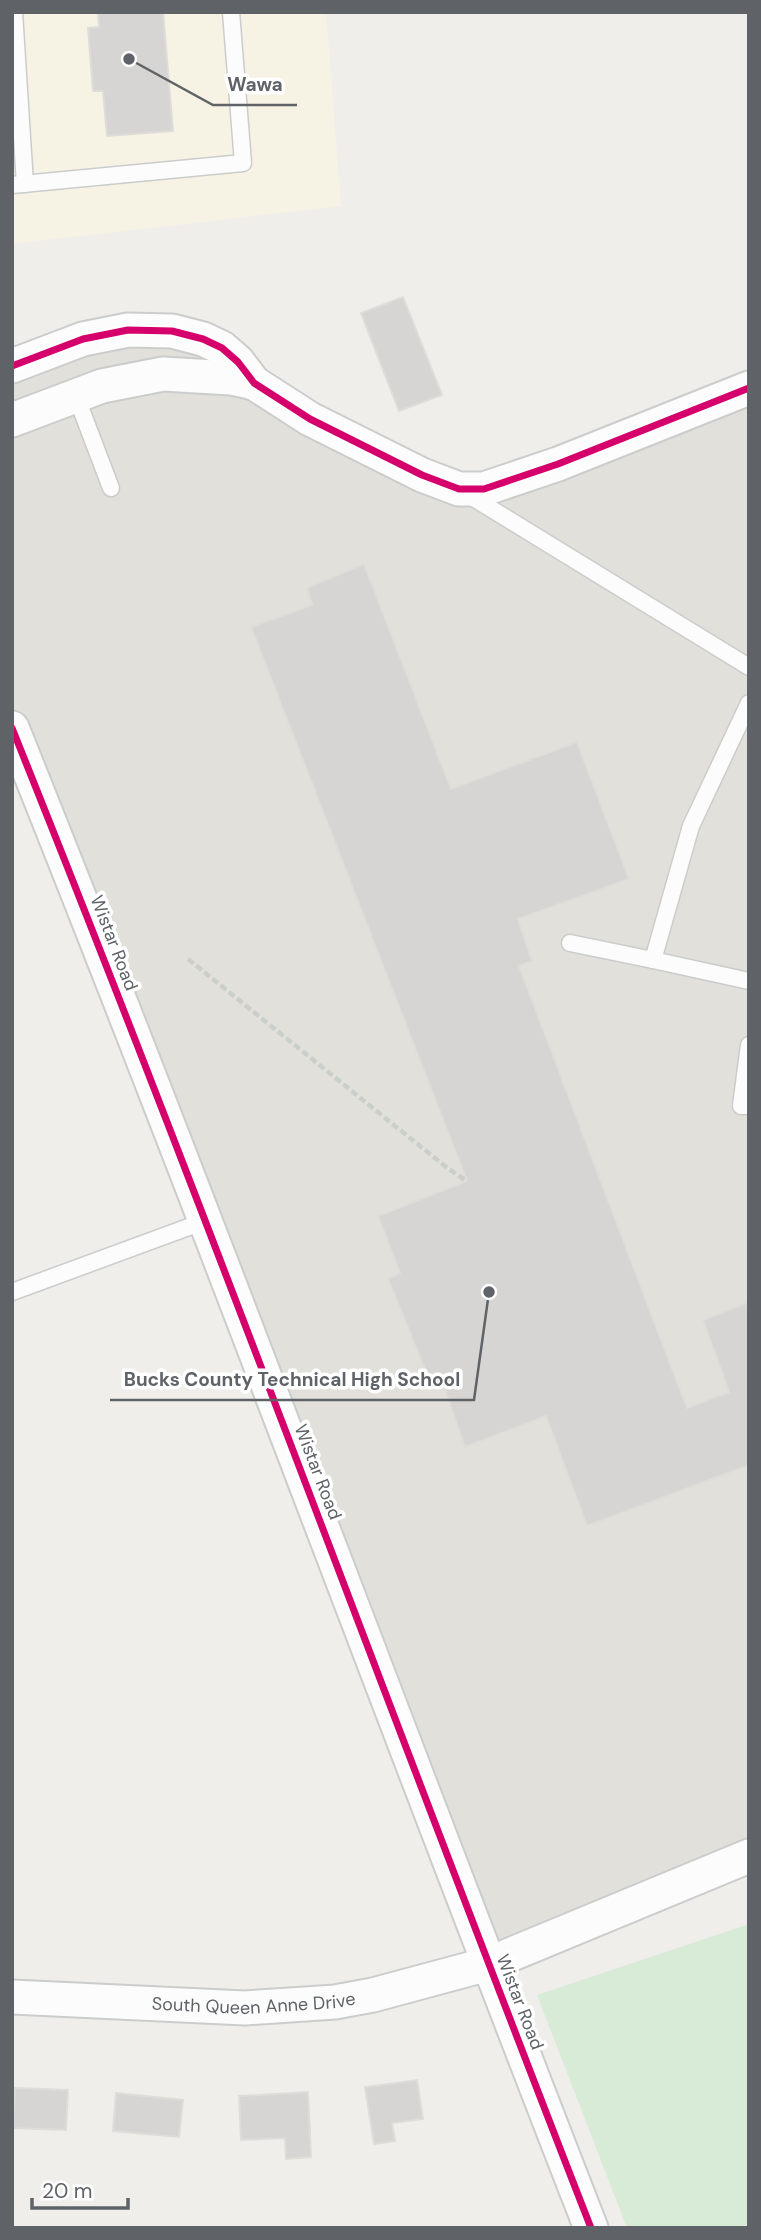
<svg xmlns="http://www.w3.org/2000/svg" width="761" height="2240" font-family="'DM Sans',sans-serif">
<rect width="100%" height="100%" fill="#efeeea"/>
<!-- commercial -->
<polygon fill="#f7f3e4" points="12,12 326,12 341,206 12,244"/>
<!-- education -->
<polygon fill="#e2e0da" points="172,331 459,489 749,388 749,1856 488,1964 12,728 12,366"/>
<!-- green -->
<polygon fill="#d8ebd6" points="749,1924 749,2228 627,2228 537,1995"/>
<!-- building -->
<g fill="#d6d5d3" stroke="#deddd9" stroke-width="2">
<polygon points="98,12 163,12 173,131 107,136 103,91 93,91 88,28 99,27"/>
<polygon points="403,297 442,395 399,411 361,313"/>
<polygon points="364,564 451,789 577,742 629,879 518,919 532,961 519,966 687,1408 729,1392 703,1320 749,1302 749,1465 587,1526 546,1416 465,1447 440,1375 429,1379 388,1279 400,1273 378,1216 467,1181 251,627 312,605 307,588"/>
<polygon points="417,2080 423,2119 392,2123 395,2141 374,2144 365,2087"/>
<polygon points="15,2088 68,2090 66,2130 13,2128"/>
<polygon points="308,2092 311,2157 286,2159 285,2138 241,2140 239,2096"/>
<polygon points="116,2093 183,2100 179,2137 113,2131"/>
</g>
<g fill="none" stroke-linecap="round" stroke-linejoin="round">
<!-- service casing -->
<g stroke="#cbcccc" stroke-width="19">
<g id="service">
<polyline points="14,12 25,184"/>
<polyline points="12,185 243,163 231,12"/>
<polyline points="76,396 111,488"/>
<polyline points="467,494 749,667"/>
<polyline points="749,703 691,826 653,960 749,981"/>
<polyline points="570,943 653,960"/>
<polyline points="749,1045 741,1106 749,1106"/>
<polyline points="12,1292 205,1221"/>
</g>
</g>
<!-- minor casing -->
<g stroke="#cbcccc" stroke-width="37">
<g id="minor">
<polyline points="12,366 83,339 128,330 172,331 203,339 222,348 238,362 254,383 310,419 422,475 459,489 484,489 558,464 749,388"/>
<polyline points="12,420 102,386 163,374 231,378 254,383"/>
<path d="M12,728C212,1226 396,1729 591,2228"/>
<path id="s1" d="M12,1997L245,2008L335,2002L373,1995L488,1964L749,1856"/>
</g>
</g>
<!-- path -->
<polyline stroke="#cacfcc" stroke-width="4.5" stroke-dasharray="7 3.5" stroke-linecap="butt" points="188,959 446,1167 467,1181"/>
<!-- service -->
<use href="#service" stroke="#fdfcfc" stroke-width="16"/>
<!-- minor -->
<use href="#minor" stroke="#fdfcfc" stroke-width="33"/>
<!-- cycleway casing -->
<g stroke="#fff" stroke-width="11">
<g id="cycleway">
<polyline points="12,366 83,339 128,330 172,331 203,339 222,348 238,362 254,383 310,419 422,475 459,489 484,489 558,464 749,388"/>
<path d="M12,728C212,1226 396,1729 591,2228"/>
</g>
</g>
<!-- cycleway -->
<use href="#cycleway" stroke="#d6006c" stroke-width="7"/>
</g>
<g text-anchor="middle" dominant-baseline="central" stroke-width="7" stroke-linejoin="round" paint-order="stroke">
<!-- street labels -->
<g font-size="18" fill="#5f6368" stroke="#fff">
<text transform="translate(114 943) rotate(69)">Wistar Road</text>
<text transform="translate(318 1472) rotate(69)">Wistar Road</text>
<text stroke="none"><textPath href="#s1" startOffset="242">South Queen Anne Drive</textPath></text>
<text transform="translate(520 2002) rotate(69)">Wistar Road</text>
</g>
</g>
<!-- callouts -->
<path fill="none" stroke="#5f6368" stroke-width="2.5" d="M129 59L213 105H297M489 1292L474 1400H110"/>
<g fill="#5f6368" stroke="#fff" stroke-width="2.5">
<circle cx="129" cy="59" r="7"/>
<circle cx="489" cy="1292" r="7"/>
</g>
<g font-size="19" text-anchor="middle" font-weight="bold" fill="#5f6368" stroke="#fff" stroke-width="7" stroke-linejoin="round" paint-order="stroke">
<text x="255" y="91">Wawa</text>
<text x="292" y="1386">Bucks County Technical High School</text>
</g>
<!-- border -->
<rect width="761" height="2240" fill="none" stroke="#5f6368" stroke-width="28"/>
<!-- scale -->
<path d="M32 2198v10h96v-10" fill="none" stroke="#5f6368" stroke-width="3.5"/>
<text x="42" y="2198" font-size="21" fill="#5f6368" stroke="#ffffff" stroke-width="5" paint-order="stroke">20 m</text>
</svg>
